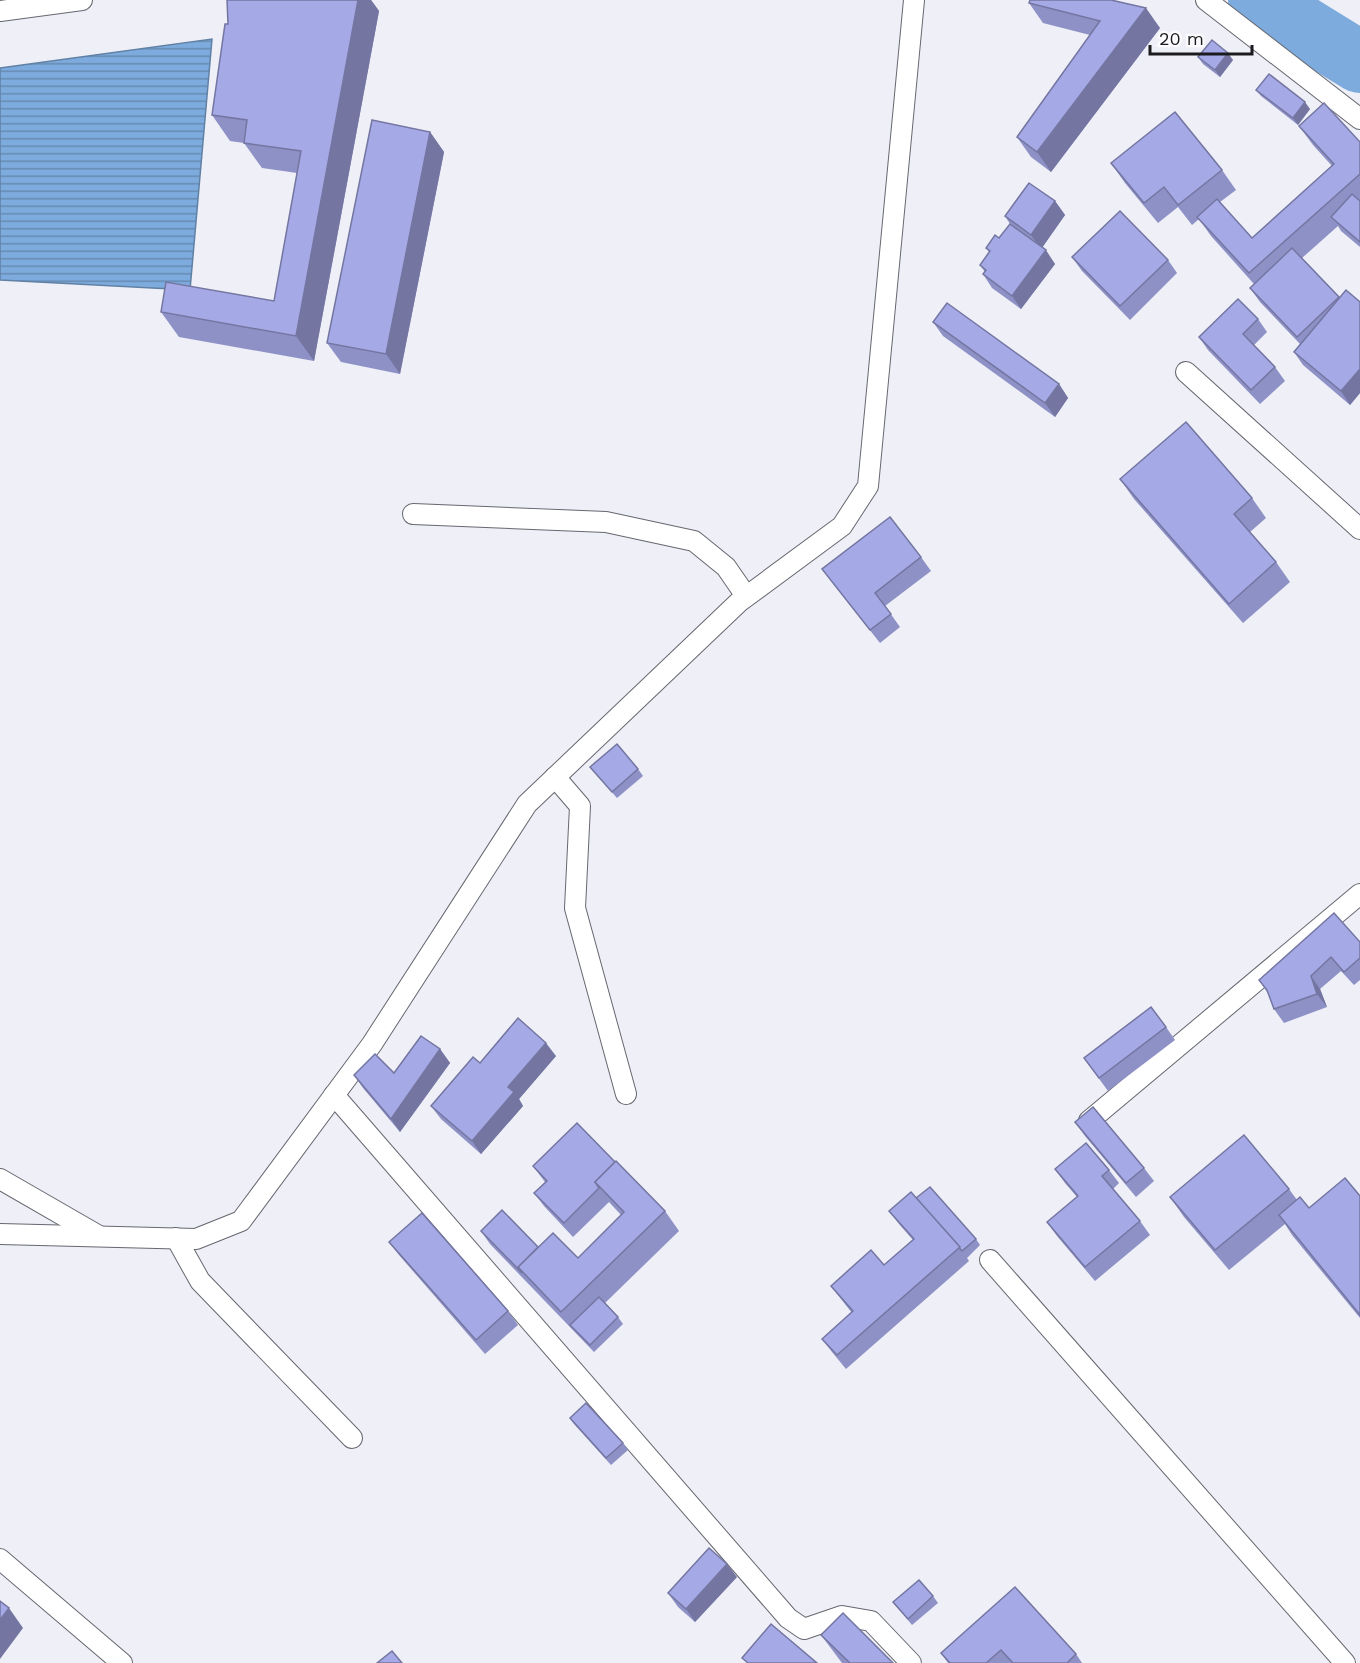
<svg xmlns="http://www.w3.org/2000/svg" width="1360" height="1663" font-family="'Work Sans',sans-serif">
<defs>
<pattern id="water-rules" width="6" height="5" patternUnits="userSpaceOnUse" patternTransform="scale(1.5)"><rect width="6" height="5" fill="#7dabdd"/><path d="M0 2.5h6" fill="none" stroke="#668ab3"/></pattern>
</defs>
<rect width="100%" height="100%" fill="#eeeff7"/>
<!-- water -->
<polygon fill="url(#water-rules)" stroke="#6080a4" stroke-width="1.5" points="212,39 190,290 0,280 0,68"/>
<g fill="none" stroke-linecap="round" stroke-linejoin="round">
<!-- river -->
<polyline stroke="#7dabdd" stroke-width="62" points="1259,0 1360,62"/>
<!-- service casing -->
<g stroke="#66676f" stroke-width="22">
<g id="service">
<polyline points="1206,0 1360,119"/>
<polyline points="0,11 82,0"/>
<polyline points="1186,372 1360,529"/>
<polyline points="413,514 606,522 694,541 726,567 746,596"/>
<polyline points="555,777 580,806 575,908 626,1094"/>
<polyline points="334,1095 788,1618 804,1629 842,1616 871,1621 911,1663"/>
<polyline points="1089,1121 1360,894"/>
<polyline points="0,1179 99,1236"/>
<polyline points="0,1234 196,1239 241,1221 372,1044 527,804 739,602 842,526 868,486 914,0"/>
<polyline points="176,1238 200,1281 352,1438"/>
<polyline points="990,1260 1345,1663"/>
<polyline points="0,1559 122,1663"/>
</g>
</g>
<!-- service -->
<use href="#service" stroke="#fff" stroke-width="20"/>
</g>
<!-- wall -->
<g fill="#8e91c6">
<polygon points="227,0 371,0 379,11 314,361 179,337 161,312 274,301 297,173 262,168 244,143 230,141 212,115 228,24"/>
<polygon points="1029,3 1160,28 1051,172 1031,157 1017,137 1090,35 1043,23"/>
<polygon points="1198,57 1233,60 1220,77 1203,64"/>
<polygon points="1256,90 1310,109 1298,125 1261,96"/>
<polygon points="1299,126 1360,142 1360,247 1341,231 1338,226 1302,258 1340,298 1360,302 1360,393 1350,405 1303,365 1294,352 1300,344 1260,302 1250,288 1254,284 1211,236 1199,219 1192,225 1178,207 1158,223 1125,183 1111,163 1222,170 1236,190 1220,202 1252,238 1332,166 1313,145"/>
<polygon points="430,132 444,152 400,374 341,362 327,343"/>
<polygon points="1055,201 1065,215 1042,248 1055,264 1021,309 992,288 983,274 985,272 980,265 989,252 986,248 999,238 1010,224 1005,216"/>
<polygon points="1072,257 1168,260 1177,273 1130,320 1082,271"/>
<polygon points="1258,319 1267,332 1254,345 1275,367 1285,381 1260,404 1208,350 1199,337"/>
<polygon points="933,322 1059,384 1068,398 1055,417 943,336"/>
<polygon points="1120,479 1252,498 1266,518 1250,532 1276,562 1290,582 1243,623 1134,499"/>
<polygon points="921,557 931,571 885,606 900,627 880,643 832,582 822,569"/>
<polygon points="590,767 638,769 643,776 617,798"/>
<polygon points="1360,942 1360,980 1354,985 1341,971 1320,989 1327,1007 1284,1023 1274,1009 1269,995 1259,980"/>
<polygon points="1166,1027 1175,1040 1108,1091 1084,1058"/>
<polygon points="440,1049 450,1063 400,1132 363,1088 354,1075 394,1073"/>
<polygon points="556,1056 519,1099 523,1106 481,1154 441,1119 431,1106 480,1063"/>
<polygon points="1075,1122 1144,1168 1154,1181 1136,1197 1085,1136"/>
<polygon points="615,1162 665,1211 679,1231 605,1303 618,1317 623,1324 594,1352 490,1244 481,1231 578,1258 621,1215 609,1202 573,1237 544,1206 534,1193 545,1182 533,1166"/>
<polygon points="1055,1169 1109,1170 1119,1183 1113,1189 1140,1221 1150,1235 1095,1281 1057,1236 1047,1222 1077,1197 1065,1183"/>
<polygon points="1289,1189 1297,1200 1309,1208 1360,1196 1360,1318 1292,1235 1285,1224 1229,1270 1184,1217 1170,1197"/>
<polygon points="916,1198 976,1239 980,1245 967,1258 969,1261 846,1369 832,1352 822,1339 852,1313 841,1299 831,1286 884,1265 913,1240 899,1224 889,1211"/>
<polygon points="389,1242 508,1311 518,1325 485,1354 399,1255"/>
<polygon points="570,1418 623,1443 628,1450 611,1465 574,1424"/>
<polygon points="737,1577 695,1622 678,1607 668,1593"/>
<polygon points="1015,1587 1076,1654 1082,1663 948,1663 941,1653"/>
<polygon points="933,1596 938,1603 912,1625 893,1602"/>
<polygon points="821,1635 893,1663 842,1663"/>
</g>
<!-- shaded-wall -->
<g fill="#7476a1">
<polygon points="358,0 371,0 379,11 314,361 296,336"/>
<polygon points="1146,8 1160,28 1051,172 1037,152"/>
<polygon points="1228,53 1233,60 1220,77 1215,70"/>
<polygon points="1305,102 1310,109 1298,125 1293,118"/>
<polygon points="430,132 444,152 400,374 386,354"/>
<polygon points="1055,201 1065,215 1041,249 1031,235"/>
<polygon points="1046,250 1055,264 1021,309 1012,296"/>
<polygon points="1360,369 1360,393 1350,405 1341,391"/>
<polygon points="1059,384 1068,398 1055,417 1045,403"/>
<polygon points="1311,976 1320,989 1327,1007 1317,994"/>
<polygon points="546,1043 556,1056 519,1099 523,1106 481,1154 472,1141 508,1087"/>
<polygon points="440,1049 450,1063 400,1132 391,1119"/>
<polygon points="727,1564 737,1577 695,1622 686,1609"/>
<polygon points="9,1608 23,1628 0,1659 0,1620"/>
</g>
<!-- building -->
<g fill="#a5a9e6" stroke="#7476a1" stroke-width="1.5">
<polygon points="227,0 358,0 296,336 161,312 166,282 274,301 301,151 244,143 247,120 212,115 225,24 228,24"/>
<polygon points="1030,0 1111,0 1146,8 1037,152 1017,137 1100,21 1029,3"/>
<polygon points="1212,40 1228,53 1215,70 1198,57"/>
<polygon points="1269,74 1305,102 1293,118 1256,90"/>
<polygon points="1324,103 1360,142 1360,174 1249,273 1197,217 1217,199 1252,238 1334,164 1299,126"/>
<polygon points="1175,112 1222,170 1178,205 1164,187 1144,203 1111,163"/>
<polygon points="372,120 430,132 386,354 327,343"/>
<polygon points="1029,183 1055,201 1031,235 1005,216"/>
<polygon points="1352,194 1360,201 1360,242 1331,217"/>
<polygon points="1120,211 1168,260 1120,306 1072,257"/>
<polygon points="1010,224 1046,250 1012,296 983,274 986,270 980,265 990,251 986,248 995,235 999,238"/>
<polygon points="1292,248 1339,297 1297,337 1250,288"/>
<polygon points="1346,290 1360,302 1360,369 1341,391 1294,352"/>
<polygon points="1238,299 1258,319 1243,334 1275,367 1251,390 1199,337"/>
<polygon points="947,303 1059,384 1045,403 933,322"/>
<polygon points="1186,422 1252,498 1234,514 1276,562 1229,604 1120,479"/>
<polygon points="890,517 921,557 875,593 891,614 870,630 822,569"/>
<polygon points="617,744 638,769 612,792 590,767"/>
<polygon points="1334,913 1360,942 1360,958 1344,972 1331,957 1311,976 1317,994 1274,1009 1267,990 1259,980"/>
<polygon points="1151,1007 1166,1027 1099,1078 1084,1058"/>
<polygon points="518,1018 546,1043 508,1087 514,1092 472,1141 431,1106 473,1057 480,1063"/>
<polygon points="421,1036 440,1049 391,1119 354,1075 375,1054 394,1073"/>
<polygon points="1093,1107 1144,1168 1126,1183 1075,1122"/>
<polygon points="577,1123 615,1162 595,1182 599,1188 564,1223 534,1193 547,1181 533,1166"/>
<polygon points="1244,1135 1289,1189 1215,1250 1170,1197"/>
<polygon points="1086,1143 1109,1170 1102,1176 1140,1221 1085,1267 1047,1222 1078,1196 1055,1169"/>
<polygon points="616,1161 665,1211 561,1312 518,1267 553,1233 578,1258 624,1212 595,1182"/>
<polygon points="1345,1178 1360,1196 1360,1315 1279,1215 1300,1197 1309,1208"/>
<polygon points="930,1187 976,1239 962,1251 916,1198"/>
<polygon points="911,1192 960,1247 837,1355 822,1339 853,1311 831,1286 871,1250 884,1265 914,1239 889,1211"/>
<polygon points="502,1210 538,1247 518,1267 522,1273 481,1231"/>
<polygon points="422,1213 508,1311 476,1340 389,1242"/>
<polygon points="599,1297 618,1317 590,1345 570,1325"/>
<polygon points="586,1403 623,1443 606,1458 570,1418"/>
<polygon points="709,1548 727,1564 686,1609 668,1593"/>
<polygon points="919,1580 933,1596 908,1619 893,1602"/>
<polygon points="1015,1587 1076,1654 1067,1663 1013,1663 1001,1650 986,1663 950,1663 941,1653"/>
<polygon points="0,1601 9,1608 0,1620"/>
<polygon points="843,1613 893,1663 850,1663 821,1635"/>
<polygon points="771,1624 817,1663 748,1663 742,1658"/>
<polygon points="392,1651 402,1663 377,1663"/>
</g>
<!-- scale -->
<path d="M1150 45v9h102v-9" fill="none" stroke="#1b1b1e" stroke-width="3"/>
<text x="1159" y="45" font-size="18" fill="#1b1b1e" stroke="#fcfcfe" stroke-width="4.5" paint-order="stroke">20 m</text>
</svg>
